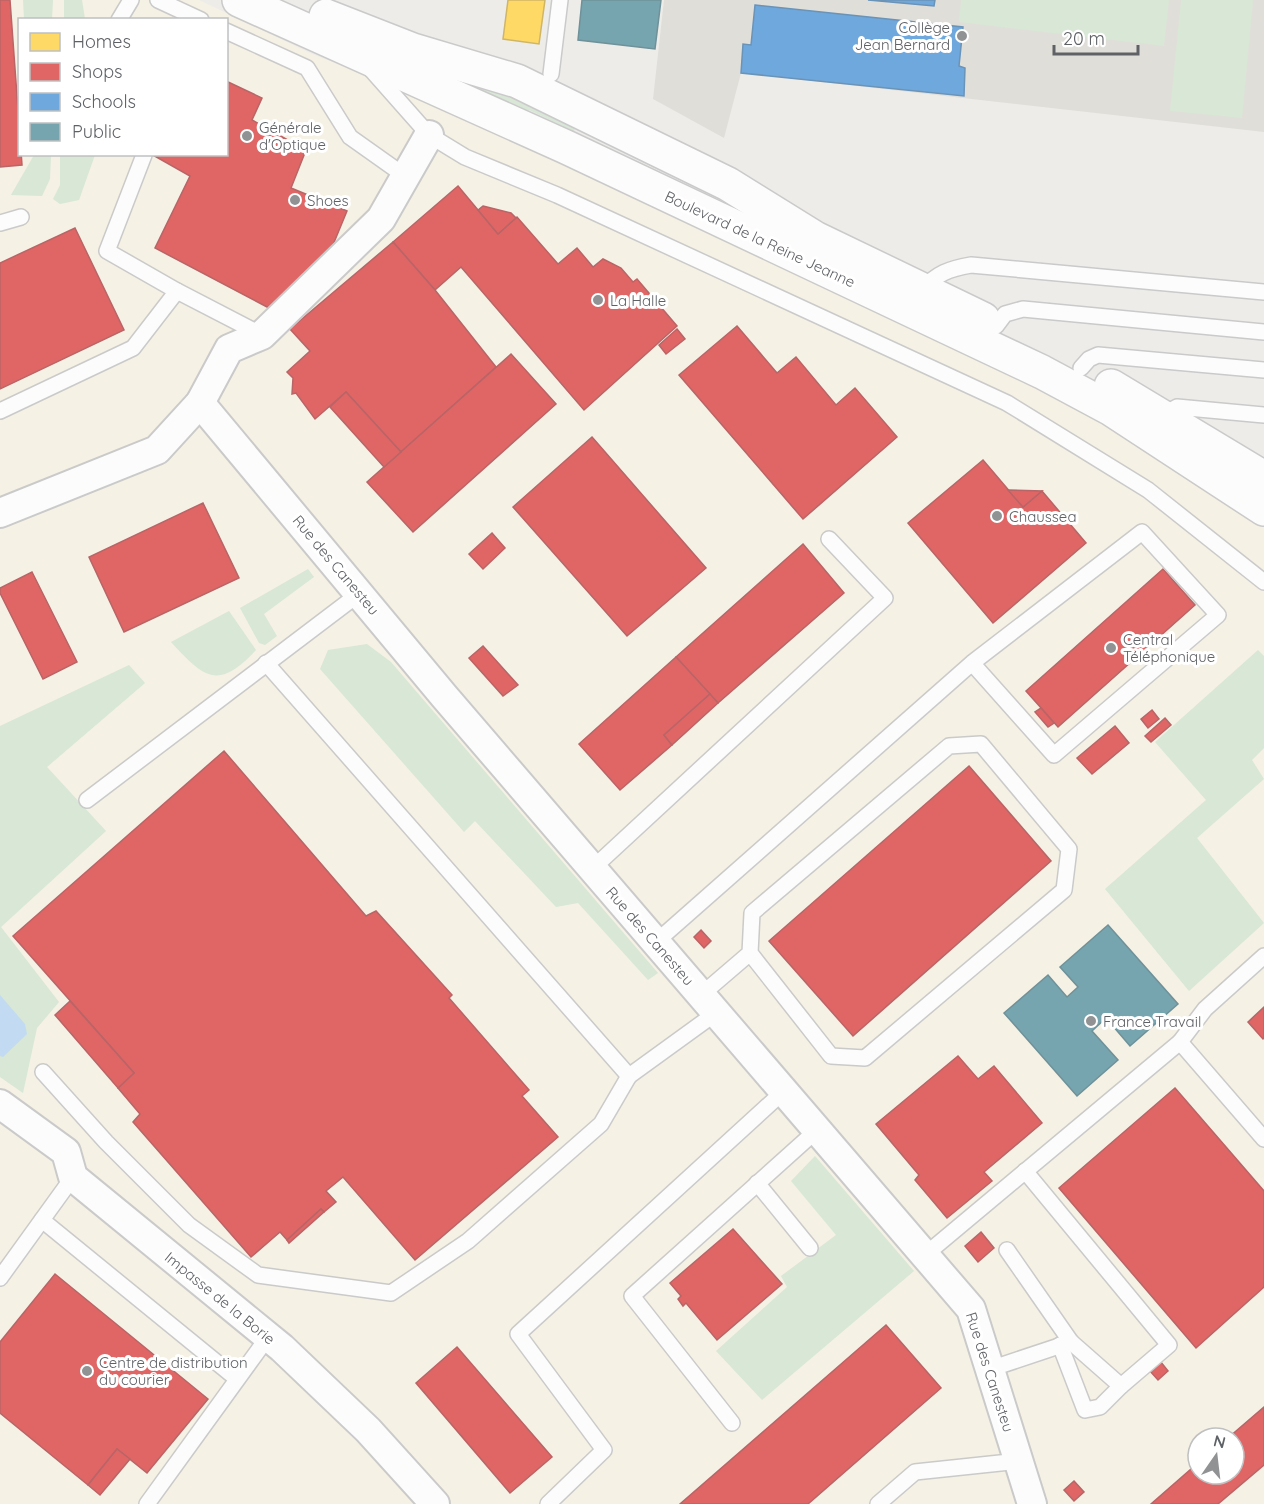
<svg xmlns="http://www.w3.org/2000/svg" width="1264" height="1504" font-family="Quicksand,sans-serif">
<rect width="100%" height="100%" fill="#edece9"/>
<!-- commercial -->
<path fill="#f5f1e4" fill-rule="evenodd" d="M0,0H199L312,54L453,109L980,353L1162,449L1264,516V1504H0ZM20,20H226V154H20ZM1198,1438H1234V1474H1198Z"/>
<!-- education -->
<polygon fill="#e0ded9" points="664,0 1264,0 1264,132 741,73 724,138 653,99"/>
<!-- green -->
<g fill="#d8e7d6">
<polygon points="23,0 53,0 52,19 24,19"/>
<polygon points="64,0 82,0 85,19 64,19"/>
<polygon points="961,0 1169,0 1164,46 959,22"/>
<polygon points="1181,0 1253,0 1242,118 1170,111"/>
<polygon points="388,51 578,121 574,131 529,110 519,117"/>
<polygon points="34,155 51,155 50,179 42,196 11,195"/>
<polygon points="60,155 95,155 79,200 60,204 53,199 60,185"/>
<polygon points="308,569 314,577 264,614 277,636 265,645 259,643 240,608"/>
<path d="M229,611L256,650C218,691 204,678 171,642Z"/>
<polygon points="367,644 391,662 658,973 648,980 578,903 556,907 475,821 464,832 320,669 328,650"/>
<polygon points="1258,650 1264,656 1264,748 1252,760 1264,779 1197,838 1264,923 1189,991 1105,889 1206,800 1155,742"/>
<polygon points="129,665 145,683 47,767 106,831 1,927 59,1002 37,1028 23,1093 0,1077 0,726"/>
<polygon points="815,1156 914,1271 762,1400 716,1351 787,1287 781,1276 836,1235 791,1181"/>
</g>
<!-- water -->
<polygon fill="#c2dbf2" points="0,995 25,1024 27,1034 3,1057 0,1056"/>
<!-- homes -->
<polygon fill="#ffd966" stroke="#cfb566" stroke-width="1.5" points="508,0 545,0 539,44 503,39"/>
<!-- shops -->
<g fill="#e06666" stroke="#b96466" stroke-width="1.5">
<polygon points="0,0 10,0 22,165 0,167"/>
<polygon points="226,81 262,98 252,120 306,150 291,188 347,211 328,257 269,308 155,248 190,176 151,154 226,154"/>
<polygon points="458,186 498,234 517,217 558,264 577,248 593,267 603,259 621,268 633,282 637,279 677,326 584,410 461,267 435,290 393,242"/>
<polygon points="483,206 511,213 516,218 498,234 478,210"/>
<polygon points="75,228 124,330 0,389 0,263"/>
<polygon points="393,242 435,290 496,367 401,452 346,392 315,419 296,393 292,394 293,378 287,372 310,351 290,329"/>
<polygon points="737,326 777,373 796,357 836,405 855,388 897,437 803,519 679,375"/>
<polygon points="677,329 685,339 666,354 659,345"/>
<polygon points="511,354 556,404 413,532 367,482"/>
<polygon points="346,392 401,452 384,467 330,407"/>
<polygon points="592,437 706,568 627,636 513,507"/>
<polygon points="983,460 1023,507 1042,491 1086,543 993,623 908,523"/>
<polygon points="1008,490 1042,491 1023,507"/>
<polygon points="203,503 239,578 124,632 89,557"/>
<polygon points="492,533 505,548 483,569 469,554"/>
<polygon points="803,544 844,593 718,703 676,657"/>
<polygon points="1163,569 1195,605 1058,727 1026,691"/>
<polygon points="32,572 77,662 43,679 0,593 0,588"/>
<polygon points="483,646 518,685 503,696 469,658"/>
<polygon points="676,657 710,694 664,735 672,745 620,790 579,744"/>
<polygon points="710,694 718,703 672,745 664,735"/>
<polygon points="1041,708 1054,723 1048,727 1035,712"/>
<polygon points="1152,710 1159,719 1148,728 1141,719"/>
<polygon points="1165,718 1171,725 1151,742 1145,736"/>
<polygon points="1115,726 1129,743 1092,774 1077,758"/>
<polygon points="224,751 366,916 376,911 452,995 449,998 529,1090 522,1096 558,1137 415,1260 343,1177 326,1191 336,1202 324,1212 321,1209 287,1240 280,1232 251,1257 133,1122 140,1114 118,1088 134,1073 13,936"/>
<polygon points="969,766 1051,861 853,1036 769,941"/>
<polygon points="701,930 711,941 704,948 694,937"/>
<polygon points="70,1001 134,1073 118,1088 55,1015"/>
<polygon points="1264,1007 1264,1038 1263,1039 1248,1022"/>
<polygon points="958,1056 978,1079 994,1066 1042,1123 984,1172 992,1181 947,1218 915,1180 919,1175 876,1124"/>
<polygon points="1175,1088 1264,1191 1264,1287 1196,1348 1059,1188"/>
<polygon points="321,1209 324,1212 289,1243 287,1240"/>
<polygon points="733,1229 782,1284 717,1340 686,1303 683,1306 678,1299 681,1296 670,1283"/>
<polygon points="981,1232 994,1248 978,1262 965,1246"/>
<polygon points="55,1274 208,1399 147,1473 117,1449 88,1485 0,1413 0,1342"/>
<polygon points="886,1325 941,1388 808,1504 680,1504"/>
<polygon points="457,1347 552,1457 510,1493 416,1383"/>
<polygon points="1160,1361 1168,1371 1158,1380 1150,1371"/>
<polygon points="1264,1407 1264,1465 1218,1504 1151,1504 1198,1463 1198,1474 1234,1474 1234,1438 1228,1438"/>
<polygon points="117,1449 130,1459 100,1495 88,1485"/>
<polygon points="1074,1481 1084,1492 1074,1501 1064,1490"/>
</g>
<!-- schools -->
<g fill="#6fa8dc" stroke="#6a93b8" stroke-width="1.5">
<polygon points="868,0 935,0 934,6"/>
<polygon points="755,5 963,27 959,66 965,68 964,96 741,73 743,44 751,45"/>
</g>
<!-- public -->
<g fill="#76a5af" stroke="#6f9199" stroke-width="1.5">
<polygon points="582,0 661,0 655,49 578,40"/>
<polygon points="1108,925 1178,1004 1130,1046 1106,1018 1092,1031 1118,1060 1077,1096 1004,1013 1048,975 1067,997 1078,987 1060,967"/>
</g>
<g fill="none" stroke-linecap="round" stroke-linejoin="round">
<!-- lane casing -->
<g stroke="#cacaca" stroke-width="18">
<g id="lane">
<polyline points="158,0 201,20"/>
<polyline points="119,20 131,0"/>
<polyline points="226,31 307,68 350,137 405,176"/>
<polyline points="368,66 429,135 465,157 557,195 1007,403 1148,490 1264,582"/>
<polyline points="551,74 560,0"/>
<polyline points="144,155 107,251 177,291"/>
<polyline points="0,223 21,217"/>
<path d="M922,290C937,273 949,269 971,265L1264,292"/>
<polyline points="996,326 1005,314 1023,309 1264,332"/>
<polyline points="1081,368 1089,359 1098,355 1264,370"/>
<polyline points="0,411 133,348 177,291 262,335"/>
<polyline points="1163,415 1177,407 1264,415"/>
<polyline points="266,663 629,1076 716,1013"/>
<polyline points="87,800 360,593"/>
<polyline points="592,869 885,598 829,539"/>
<polyline points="656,942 972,663 1054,755 1218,615 1142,532 972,663"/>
<polyline points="701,995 750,953 831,1056 865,1058 1064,890 1069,849 981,744 949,746 752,913 750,953"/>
<polyline points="1180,1042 1205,1009 1264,956"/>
<polyline points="43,1072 106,1142 189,1225 258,1275 391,1293 468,1241 601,1124 629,1076"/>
<polyline points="1025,1171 1169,1345 1121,1386 1071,1342"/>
<polyline points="757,1183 810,1248"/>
<polyline points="42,1220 237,1379"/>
<polyline points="925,1255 1180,1042 1264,1139"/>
<polyline points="0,1278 73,1177"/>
<polyline points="1060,1345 1085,1410 1100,1407 1121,1386"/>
<polyline points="990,1369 1071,1342 1007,1250"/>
<polyline points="732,1423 632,1296 817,1130"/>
<polyline points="147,1504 268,1337"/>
<polyline points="548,1504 604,1450 518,1334 784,1091"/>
<polyline points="878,1504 915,1472 1019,1461"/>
</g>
</g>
<!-- street casing -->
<g stroke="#cacaca" stroke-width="32">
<g id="street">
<polyline points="200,403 444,696 971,1309 1032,1504"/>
<polyline points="0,513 157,450 200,403 229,349 262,335 381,219 429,135"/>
<polyline points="0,1104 66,1152 73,1177 282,1348 368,1430 435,1504"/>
</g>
</g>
<!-- secondary casing -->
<g stroke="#cacaca" stroke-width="36">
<g id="secondary">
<polyline points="239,0 566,147 1042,372 1111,409 1264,509"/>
<polyline points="326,16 413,50 517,81 728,184 815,238 983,319"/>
<polyline points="1111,386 1264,478"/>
</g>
</g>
<!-- lane -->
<use href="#lane" stroke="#fcfcfc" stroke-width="15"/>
<!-- street -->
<use href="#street" stroke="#fcfcfc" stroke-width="28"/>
<!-- secondary -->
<use href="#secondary" stroke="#fcfcfc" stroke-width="33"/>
</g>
<!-- markers -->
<g fill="#909293" stroke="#fff" stroke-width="2">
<circle cx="962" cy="36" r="6"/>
<circle cx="247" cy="136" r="6"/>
<circle cx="295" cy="200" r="6"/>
<circle cx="598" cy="300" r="6"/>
<circle cx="997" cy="516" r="6"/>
<circle cx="1111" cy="648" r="6"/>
<circle cx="1091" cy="1021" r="6"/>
<circle cx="87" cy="1371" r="6"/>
</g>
<g text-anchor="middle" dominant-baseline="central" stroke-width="6" stroke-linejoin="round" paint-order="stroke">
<!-- poi labels -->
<g font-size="15" fill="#5e6165" stroke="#fff" text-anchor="start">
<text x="950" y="27" text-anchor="end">Collège<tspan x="950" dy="17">Jean Bernard</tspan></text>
<text x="259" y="127">Générale<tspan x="259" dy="17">d'Optique</tspan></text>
<text x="307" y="200">Shoes</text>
<text x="610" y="300">La Halle</text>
<text x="1009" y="516">Chaussea</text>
<text x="1123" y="639">Central<tspan x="1123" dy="17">Téléphonique</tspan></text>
<text x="1103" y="1021">France Travail</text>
<text x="99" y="1362">Centre de distribution<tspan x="99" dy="17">du courier</tspan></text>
</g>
<!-- street labels -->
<g font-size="15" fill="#5e6165" stroke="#fff">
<text transform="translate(760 239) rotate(25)">Boulevard de la Reine Jeanne</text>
<text transform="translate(336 565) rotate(50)">Rue des Canesteu</text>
<text transform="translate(650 936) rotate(49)">Rue des Canesteu</text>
<text transform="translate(220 1298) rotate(39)">Impasse de la Borie</text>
<text transform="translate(990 1372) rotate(72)">Rue des Canesteu</text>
</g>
</g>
<!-- legend -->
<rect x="18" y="18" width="210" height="138" fill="#ffffff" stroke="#bfc0c1" stroke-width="1.5"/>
<rect x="30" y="33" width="30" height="18" fill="#ffd966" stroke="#bfc0c1" stroke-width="1.5"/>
<text x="72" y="48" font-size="18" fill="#5e6165">Homes</text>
<rect x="30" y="63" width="30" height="18" fill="#e06666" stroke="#bfc0c1" stroke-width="1.5"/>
<text x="72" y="78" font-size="18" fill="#5e6165">Shops</text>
<rect x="30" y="93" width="30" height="18" fill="#6fa8dc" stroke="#bfc0c1" stroke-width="1.5"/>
<text x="72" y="108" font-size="18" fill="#5e6165">Schools</text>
<rect x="30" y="123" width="30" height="18" fill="#76a5af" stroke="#bfc0c1" stroke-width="1.5"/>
<text x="72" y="138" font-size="18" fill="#5e6165">Public</text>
<!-- north arrow -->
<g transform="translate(1216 1456) rotate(14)"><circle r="28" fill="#ffffff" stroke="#bfc0c1" stroke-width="1.5"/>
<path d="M0-4.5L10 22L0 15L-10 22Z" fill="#909293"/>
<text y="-9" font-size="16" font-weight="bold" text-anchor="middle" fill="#5e6165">N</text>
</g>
<!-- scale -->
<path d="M1054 45v9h84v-9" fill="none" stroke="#5e6165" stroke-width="3"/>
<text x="1063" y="45" font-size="18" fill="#5e6165" stroke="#ffffff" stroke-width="4.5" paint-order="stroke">20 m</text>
</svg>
